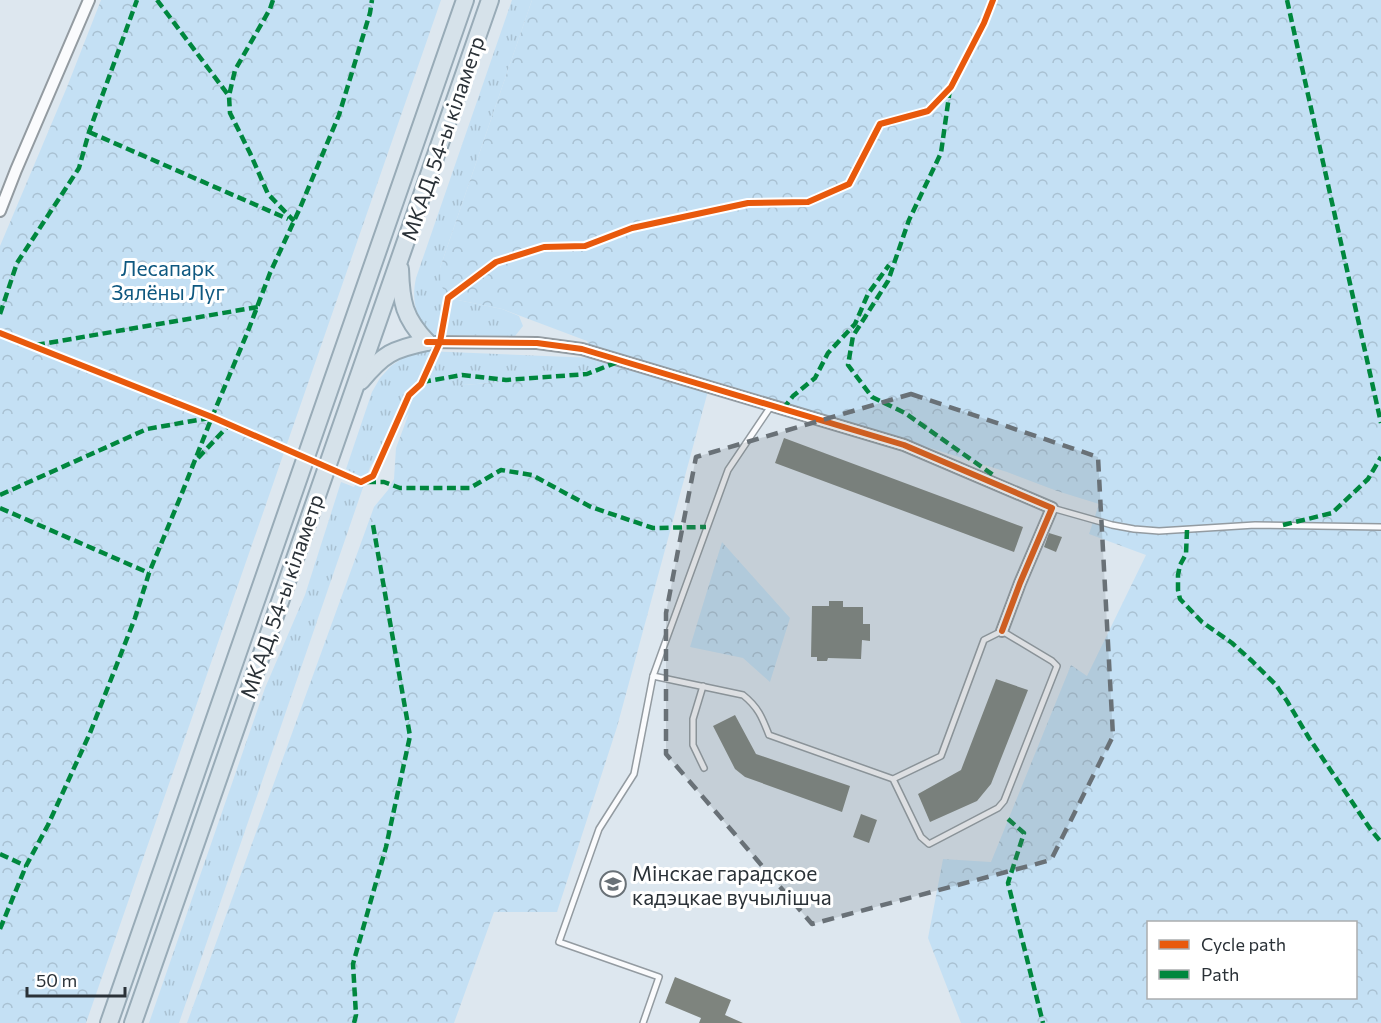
<svg xmlns="http://www.w3.org/2000/svg" width="1381" height="1023" font-family="Commissioner,sans-serif">
<defs>
<pattern id="grass-tufts" width="24" height="20" patternUnits="userSpaceOnUse" patternTransform="scale(1.5)"><rect width="24" height="20" fill="#c4e0f4"/><path d="M3 7l-1-3M5 7V3M7 7l1-3M15 17l-1-3M17 17v-4M19 17l1-3" fill="none" stroke="#a9c1d2"/></pattern>
<pattern id="forest-crowns" width="20" height="18" patternUnits="userSpaceOnUse" patternTransform="scale(1.5)"><rect width="20" height="18" fill="#c4e0f4"/><path d="M2 6a3 3 0 1 1 6 0M12 15a3 3 0 1 1 6 0" fill="none" stroke="#a9c1d2"/></pattern>
</defs>
<rect width="100%" height="100%" fill="#dde7ef"/>
<!-- grass -->
<g fill="url(#grass-tufts)">
<path d="M512,0H532L440,268L448,298L502,309L519,316L523,326L515,336L434,335C429,330 424,326 421,320C413,307 413,292 416,278Z"/>
<polygon points="425,351 596,358 598,375 463,385 409,413 370,467 179,1023 149,1023 265,688 305,595 341,482 354,487 360,476 346,469 372,392 380,378 391,366 407,355"/>
</g>
<!-- forest -->
<g fill="url(#forest-crowns)" fill-rule="evenodd">
<polygon points="101,0 441,0 86,1023 0,1023 0,246 67,87"/>
<path d="M532,0H1381V1023H961L928,938L943,859L991,862L1071,665L1087,676L1146,555L1089,534L1099,504L1057,491L1007,472L711,380L617,727L557,912H494L454,1023H187L374,507L388,490L394,479L396,448L409,413L423,400L441,390L463,385L598,375L596,358L587,341L502,309L448,298L441,285L440,268ZM1148,922H1356V998H1148Z"/>
<polygon points="722,542 790,618 770,682 743,658 690,647"/>
</g>
<!-- building -->
<g fill="#7e847e">
<polygon points="784,438 1023,527 1014,552 775,463"/>
<polygon points="1049,533 1062,537 1056,552 1044,547"/>
<polygon points="829,601 843,601 843,607 863,607 863,624 870,624 870,641 862,640 861,659 828,658 827,661 817,661 817,657 811,657 812,606 829,606"/>
<polygon points="996,679 1028,690 991,784 977,801 930,822 918,794 961,770"/>
<polygon points="735,715 756,754 850,786 842,812 745,777 735,769 713,726"/>
<polygon points="861,814 877,820 869,843 853,837"/>
<polygon points="675,977 731,1000 725,1015 743,1023 699,1023 701,1018 665,1003"/>
</g>
<g fill="none" stroke-linecap="round" stroke-linejoin="round">
<!-- service casing -->
<g stroke="#939ba1" stroke-width="8">
<g id="service">
<polyline points="1052,508 1112,525 1134,529 1159,531 1255,525 1381,527"/>
<path d="M653,676L743,695C758,707 762,717 769,735L893,779L921,837L929,844L998,808L1004,801L1057,666L1052,661L1002,631L984,640L941,756L893,779"/>
<polyline points="703,686 693,719 693,745 704,768"/>
<polyline points="643,1023 659,977 559,942 599,829 634,774 653,676 728,470 771,406"/>
</g>
</g>
<!-- minor casing -->
<g stroke="#939ba1" stroke-width="14">
<g id="minor">
<polyline points="0,211 16,170 89,0"/>
<polyline points="427,342 537,343 582,349 904,445 1052,508 1020,583 1002,631"/>
</g>
</g>
<!-- trunk casing -->
<g stroke="#98abb7" stroke-width="20">
<g id="trunk">
<path d="M400,269C401,302 404,318 427,342"/>
<path d="M361,381C383,354 393,349 427,342"/>
<polyline points="109,1023 465,0"/>
<polyline points="133,1023 490,0"/>
</g>
</g>
<!-- service -->
<use href="#service" stroke="#fafbfd" stroke-width="5"/>
<!-- minor -->
<use href="#minor" stroke="#fafbfd" stroke-width="10"/>
<!-- trunk -->
<use href="#trunk" stroke="#d6e2ea" stroke-width="16"/>
<!-- quiet -->
<g stroke="#00873e" stroke-width="4.5" stroke-dasharray="9 4.5" stroke-linecap="butt">
<polyline points="157,0 229,96"/>
<polyline points="273,0 270,9 235,70 229,96 230,113 250,153 268,194 294,221"/>
<polyline points="1287,0 1381,423"/>
<polyline points="950,89 941,153 909,220 888,281 853,336 848,365 872,397 905,413 996,477"/>
<polyline points="89,132 288,219"/>
<polyline points="0,314 17,263 79,168 89,132 137,0"/>
<polyline points="36,345 258,307"/>
<polyline points="422,382 462,375 506,380 587,374 620,361"/>
<polyline points="783,409 793,396 815,378 828,353 855,324 868,294 889,265"/>
<polyline points="198,458 229,425"/>
<polyline points="367,482 384,482 400,488 470,488 501,470 532,475 591,507 653,528 706,527"/>
<polyline points="0,495 147,429 209,418"/>
<polyline points="0,508 149,573"/>
<polyline points="1283,525 1332,513 1368,479 1381,457"/>
<polyline points="1187,530 1186,554 1180,565 1178,575 1178,590 1180,599 1202,622 1232,643 1252,661 1276,685 1287,701 1309,738 1371,830 1381,842"/>
<polyline points="1008,819 1024,833 1008,883 1043,1023"/>
<polyline points="0,854 26,866"/>
<polyline points="0,929 26,866 48,825 90,733 135,618 149,573 180,498 212,417 248,331 270,273 300,208 339,115 370,13 372,0"/>
<polyline points="354,1023 356,1015 353,964 386,847 410,736 373,525"/>
</g>
<!-- cycleway casing -->
<g stroke="#fff" stroke-width="10">
<g id="cycleway">
<polyline points="0,333 212,417 361,482 373,476 409,395 421,384 440,342 448,298 496,262 544,247 585,246 632,228 748,203 808,202 849,184 880,124 928,111 951,87 984,23 993,0"/>
<polyline points="427,342 537,343 582,349 904,445 1052,508 1020,583 1002,631"/>
</g>
</g>
<!-- cycleway -->
<use href="#cycleway" stroke="#e8590c" stroke-width="6"/>
</g>
<!-- marked area -->
<path fill="#697177" fill-opacity="0.2" stroke="#697177" stroke-width="4.5" stroke-dasharray="12 8" stroke-linejoin="round" d="M911,394L1098,457L1113,736L1051,860L812,924L666,754V613L696,457Z"/>
<!-- icons -->
<defs>
<g id="school-ring" transform="scale(1.35)"><circle r="9.5" fill="#fff" stroke="#697177" stroke-width="1.5"/><path d="M0-5L7-2L0 1L-7-2ZM-4 1L0 2.5L4 1V4Q0 6-4 4Z" fill="#697177"/></g>
</defs>
<g fill-rule="evenodd">
<use href="#school-ring" x="613" y="884"/>
</g>
<g text-anchor="middle" dominant-baseline="central" stroke-width="6" stroke-linejoin="round" paint-order="stroke">
<!-- street labels -->
<g font-size="21" fill="#2a3137" stroke="#fff">
<text transform="translate(442 138) rotate(-71)">МКАД, 54-ы кіламетр</text>
<text transform="translate(281 596) rotate(-71)">МКАД, 54-ы кіламетр</text>
</g>
<!-- park labels -->
<g font-size="21" fill="#0e5880" stroke="#fff">
<text x="168" y="267">Лесапарк<tspan x="168" dy="24">Зялёны Луг</tspan></text>
</g>
<!-- poi labels -->
<g font-size="21" fill="#2a3137" stroke="#fff" text-anchor="start">
<text x="632" y="872">Мінскае гарадское<tspan x="632" dy="24">кадэцкае вучылішча</tspan></text>
</g>
</g>
<!-- legend -->
<rect x="1147" y="921" width="210" height="78" fill="#ffffff" stroke="#aaadaf" stroke-width="1.5"/>
<rect x="1159" y="940" width="30" height="9" fill="#e8590c" stroke="#aaadaf" stroke-width="1.5"/>
<text x="1201" y="951" font-size="18" fill="#2a3137">Cycle path</text>
<rect x="1159" y="970" width="30" height="9" fill="#00873e" stroke="#aaadaf" stroke-width="1.5"/>
<text x="1201" y="981" font-size="18" fill="#2a3137">Path</text>
<!-- scale -->
<path d="M27 987v9h98v-9" fill="none" stroke="#2a3137" stroke-width="3"/>
<text x="36" y="987" font-size="18" fill="#2a3137" stroke="#ffffff" stroke-width="4.5" paint-order="stroke">50 m</text>
</svg>
